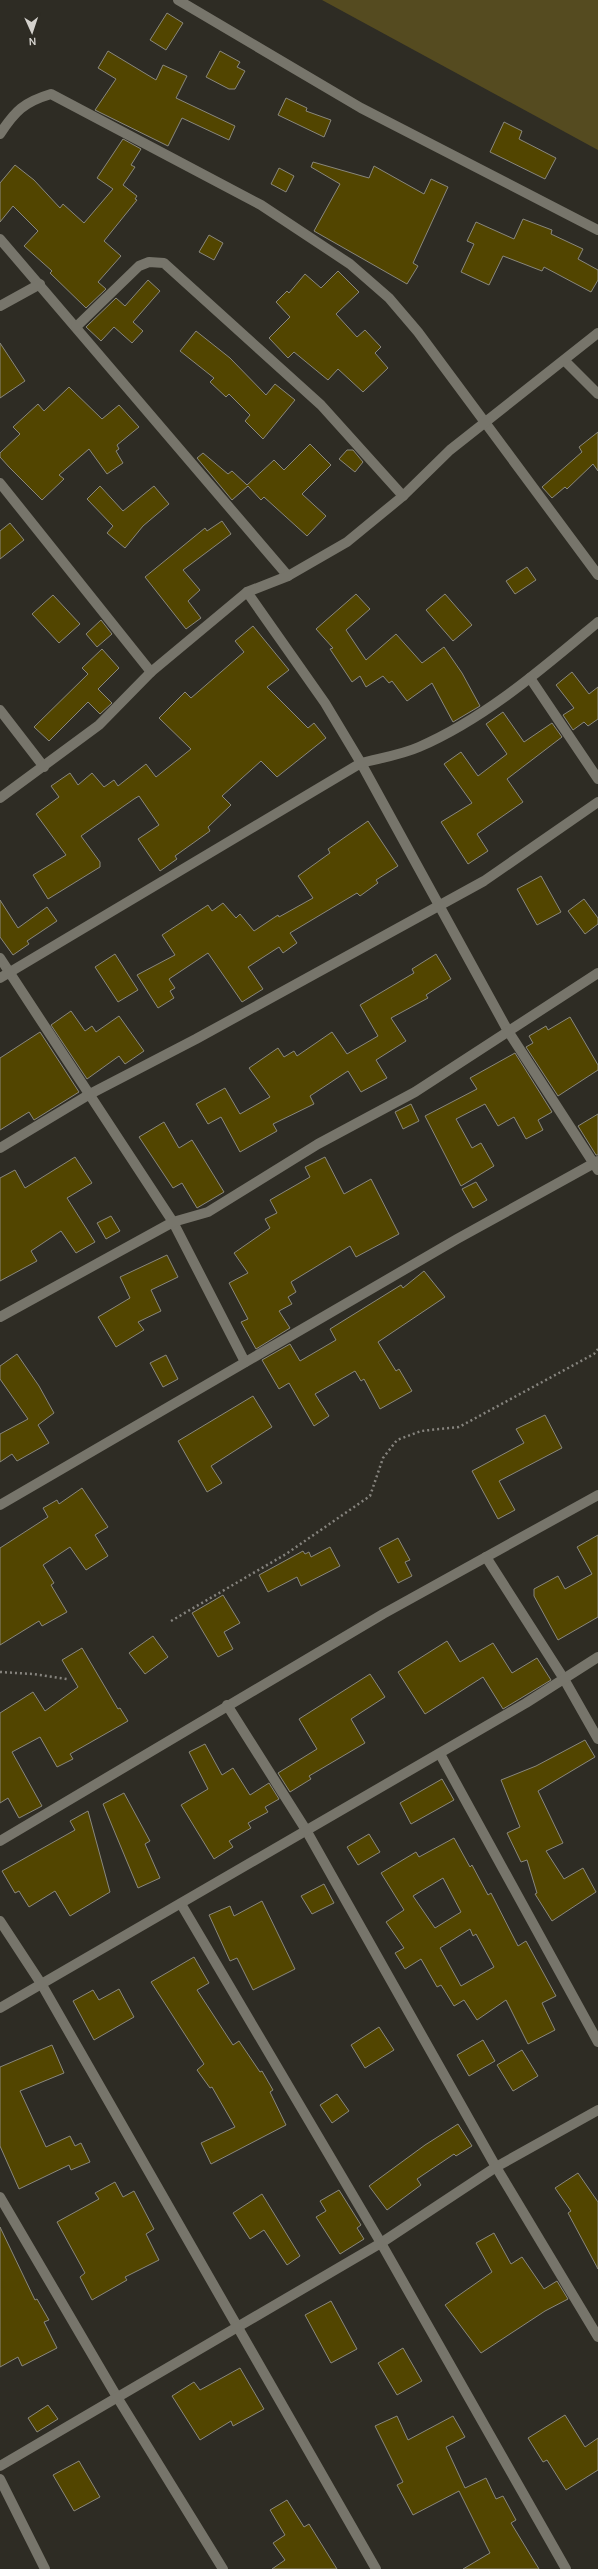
<svg xmlns="http://www.w3.org/2000/svg" width="598" height="2569" font-family="Karla,sans-serif">
<rect width="100%" height="100%" fill="#2e2c24"/>
<!-- green -->
<polygon fill="#554b20" points="322,0 598,0 598,150"/>
<!-- building -->
<g fill="#524500" stroke="#89877d" fill-rule="evenodd">
<polygon points="167,13 183,23 166,50 150,40"/>
<polygon points="108,51 156,80 163,65 187,76 176,98 235,126 229,140 182,118 168,146 95,110 116,79 98,68"/>
<polygon points="220,51 240,62 237,67 245,71 235,89 229,89 206,77"/>
<polygon points="286,98 307,108 306,111 331,120 324,137 278,115"/>
<polygon points="504,122 522,131 519,139 556,158 545,179 490,152"/>
<polygon points="123,139 141,149 131,165 135,167 123,185 137,196 135,199 137,200 104,241 121,256 98,282 106,289 86,308 50,273 52,271 24,246 38,231 13,206 0,222 0,183 15,165 34,180 60,208 63,204 84,223 113,189 97,178"/>
<polygon points="313,162 369,178 374,166 424,194 431,179 448,187 413,263 418,266 407,284 314,231 340,184 311,167"/>
<polygon points="279,168 294,176 286,192 271,184"/>
<polygon points="523,219 552,230 551,234 583,249 578,259 598,270 598,280 591,292 544,267 542,271 503,256 489,285 461,272 474,244 467,241 476,222 514,239"/>
<polygon points="209,235 223,243 214,260 199,252"/>
<polygon points="338,271 359,292 336,314 357,337 365,330 381,347 375,353 388,368 363,392 338,369 328,380 294,352 288,358 269,338 290,317 276,302 287,291 289,293 305,274 321,288"/>
<polygon points="148,280 160,291 133,322 143,331 132,343 114,327 101,341 86,327 116,298 125,306"/>
<polygon points="196,331 230,358 266,395 275,384 295,400 263,439 245,421 250,415 229,394 226,397 210,382 214,378 180,351"/>
<polygon points="0,343 25,381 0,398"/>
<polygon points="69,387 102,419 119,405 139,427 117,445 119,449 116,451 123,463 107,474 89,449 59,475 64,479 42,500 9,467 0,457 0,453 20,434 13,427 38,404 44,411"/>
<polygon points="598,432 598,471 593,464 567,489 565,487 552,498 542,487 582,452 579,447"/>
<polygon points="310,444 331,465 302,494 326,516 307,536 264,497 261,500 248,486 232,500 197,458 203,453 228,474 232,471 247,485 274,460 284,470"/>
<polygon points="347,450 353,450 363,462 355,472 339,459"/>
<polygon points="100,486 123,511 154,486 169,504 143,526 125,548 107,533 113,526 87,499"/>
<polygon points="222,521 231,534 183,570 200,590 188,601 201,618 186,629 145,577 205,528 207,531"/>
<polygon points="10,523 24,540 0,559 0,531"/>
<polygon points="527,567 536,580 515,594 506,581"/>
<polygon points="356,594 370,609 346,630 366,660 396,634 422,663 444,647 462,673 480,706 453,722 432,683 407,701 392,681 389,683 383,676 366,687 360,676 352,682 330,649 333,648 316,629"/>
<polygon points="445,594 472,625 453,641 426,610"/>
<polygon points="53,595 80,624 59,643 32,614"/>
<polygon points="101,620 112,634 97,647 86,634"/>
<polygon points="253,626 289,670 267,687 308,728 314,723 326,738 277,777 261,761 222,796 231,805 208,827 210,831 175,856 177,859 160,871 138,839 159,825 139,796 134,799 81,836 100,862 100,867 48,899 33,875 66,855 36,814 59,797 51,786 70,773 78,785 92,773 104,787 114,780 118,786 146,764 156,777 191,749 159,718 185,692 191,698 244,652 235,641"/>
<polygon points="102,649 119,668 98,689 112,703 100,714 88,702 49,741 34,727 88,674 82,668"/>
<polygon points="572,672 589,694 598,687 598,719 588,726 584,722 573,730 563,715 574,708 556,685"/>
<polygon points="503,712 524,742 552,723 562,737 507,779 523,802 477,834 488,851 468,864 441,822 472,803 444,764 461,752 478,776 507,754 486,724"/>
<polygon points="368,821 398,866 376,880 378,883 360,896 357,893 290,933 297,943 283,953 279,947 248,967 263,989 242,1002 208,953 169,979 175,988 170,991 174,998 158,1008 137,975 175,955 162,935 208,905 212,911 223,903 236,918 240,914 254,931 278,915 279,917 313,898 298,876 330,853 328,849"/>
<polygon points="541,876 561,912 537,925 517,889"/>
<polygon points="584,899 598,918 598,924 585,934 568,911"/>
<polygon points="0,900 18,928 47,907 57,921 27,941 29,944 13,955 0,937"/>
<polygon points="115,954 138,990 118,1002 95,967"/>
<polygon points="436,954 451,979 426,995 428,998 391,1018 406,1041 376,1060 387,1078 361,1092 348,1071 310,1096 314,1104 273,1124 277,1131 240,1152 221,1117 208,1124 196,1104 225,1088 240,1114 270,1097 249,1068 278,1048 284,1057 294,1051 297,1056 332,1032 347,1054 378,1036 360,1005 414,973 412,969"/>
<polygon points="71,1011 85,1031 92,1026 96,1032 119,1016 144,1051 125,1064 119,1056 87,1079 51,1025"/>
<polygon points="570,1017 598,1065 598,1070 558,1096 526,1047 533,1043 529,1036 546,1026 548,1030"/>
<polygon points="40,1032 79,1092 34,1120 29,1112 0,1130 0,1058"/>
<polygon points="515,1053 552,1112 538,1120 543,1130 526,1139 514,1117 498,1126 485,1104 456,1119 472,1148 481,1143 494,1166 461,1186 425,1116 477,1089 470,1078"/>
<polygon points="411,1104 419,1121 403,1129 395,1112"/>
<polygon points="598,1114 598,1155 596,1155 578,1126"/>
<polygon points="164,1122 179,1148 192,1140 224,1192 197,1208 182,1183 173,1188 139,1137"/>
<polygon points="75,1157 92,1183 67,1198 95,1242 76,1253 61,1231 31,1251 37,1261 0,1281 0,1178 15,1170 25,1188"/>
<polygon points="325,1157 344,1194 371,1179 399,1234 356,1257 350,1246 291,1282 296,1292 288,1297 292,1304 279,1311 290,1328 256,1349 241,1322 248,1319 229,1283 248,1273 234,1253 270,1228 265,1219 277,1213 270,1200 310,1177 305,1167"/>
<polygon points="476,1182 487,1200 473,1208 462,1189"/>
<polygon points="111,1216 120,1231 106,1239 97,1223"/>
<polygon points="167,1255 178,1277 151,1290 161,1311 138,1322 144,1330 116,1347 98,1317 130,1298 120,1277"/>
<polygon points="424,1271 445,1297 378,1342 396,1371 399,1369 412,1391 380,1409 364,1379 361,1381 355,1371 315,1394 329,1416 314,1426 289,1383 279,1389 262,1360 290,1344 300,1361 336,1340 330,1329 401,1285 403,1288"/>
<polygon points="17,1354 39,1386 54,1413 38,1425 49,1443 17,1461 12,1454 0,1462 0,1434 28,1419 0,1379 0,1366"/>
<polygon points="166,1355 178,1379 163,1387 150,1363"/>
<polygon points="253,1396 272,1427 211,1466 222,1483 207,1492 178,1441"/>
<polygon points="545,1415 562,1448 499,1481 515,1510 498,1519 472,1471 524,1443 516,1429"/>
<polygon points="82,1488 108,1527 95,1535 108,1556 86,1570 70,1547 43,1565 54,1583 51,1585 67,1612 42,1626 39,1621 0,1645 0,1548 48,1517 43,1508 57,1500 59,1504"/>
<polygon points="598,1535 598,1617 558,1640 534,1596 534,1589 558,1576 565,1589 592,1574 577,1547"/>
<polygon points="398,1538 410,1560 405,1562 412,1576 398,1583 379,1548"/>
<polygon points="330,1547 340,1566 301,1586 297,1577 268,1592 259,1575 303,1551 305,1554 309,1552 311,1557"/>
<polygon points="223,1595 240,1623 224,1632 233,1649 218,1657 192,1613"/>
<polygon points="153,1636 168,1657 145,1674 129,1653"/>
<polygon points="447,1641 460,1662 493,1643 512,1673 537,1658 551,1680 503,1709 483,1677 425,1714 398,1672"/>
<polygon points="82,1648 118,1709 120,1708 128,1721 70,1754 73,1759 57,1767 40,1737 12,1752 42,1806 19,1818 8,1798 0,1803 0,1713 33,1692 45,1711 78,1687 62,1660"/>
<polygon points="370,1674 385,1697 351,1719 365,1743 309,1776 311,1779 290,1792 278,1773 317,1749 299,1719"/>
<polygon points="585,1740 595,1757 538,1791 563,1843 546,1851 564,1879 583,1868 596,1892 552,1921 535,1894 537,1893 527,1860 521,1862 507,1833 520,1827 501,1780 536,1766"/>
<polygon points="205,1744 222,1775 233,1768 250,1795 269,1783 279,1799 265,1807 268,1812 248,1823 251,1828 229,1841 233,1847 214,1859 181,1805 208,1789 189,1752"/>
<polygon points="442,1779 454,1800 411,1824 400,1803"/>
<polygon points="124,1793 150,1841 145,1844 160,1878 138,1888 103,1804"/>
<polygon points="88,1811 110,1892 70,1916 55,1891 29,1907 19,1891 15,1893 2,1871 75,1830 70,1821"/>
<polygon points="369,1834 380,1852 358,1865 347,1847"/>
<path d="M454,1838L470,1867L472,1865L488,1895L491,1893L518,1946L526,1941L556,1996L542,2003L555,2030L528,2044L506,2000L477,2020L464,2000L454,2006L441,1985L437,1987L421,1959L405,1969L395,1953L404,1948L386,1922L404,1910L381,1873L416,1852L419,1857ZM443,1878L461,1912L435,1928L413,1896ZM470,1929L473,1936L476,1934L494,1967L461,1986L440,1948Z"/>
<polygon points="324,1884 334,1903 312,1914 301,1896"/>
<polygon points="262,1901 295,1969 253,1990 237,1958 230,1961 209,1915 230,1906 234,1916"/>
<polygon points="194,1957 209,1983 197,1990 233,2045 239,2041 260,2072 262,2071 273,2090 270,2092 286,2125 211,2164 201,2143 235,2127 212,2087 210,2088 197,2070 204,2064 151,1982"/>
<polygon points="119,1989 134,2017 94,2040 73,2001 93,1990 99,2000"/>
<polygon points="379,2027 394,2050 365,2068 351,2045"/>
<polygon points="483,2040 495,2061 469,2076 457,2055"/>
<polygon points="52,2045 64,2073 20,2091 46,2147 70,2136 75,2146 81,2143 90,2162 71,2170 69,2165 19,2189 0,2146 0,2067"/>
<polygon points="522,2050 538,2076 513,2091 497,2065"/>
<polygon points="337,2094 349,2111 332,2123 320,2105"/>
<polygon points="458,2124 472,2146 456,2156 454,2154 417,2179 421,2185 387,2210 369,2186 425,2145"/>
<polygon points="578,2173 598,2202 598,2269 568,2213 571,2211 555,2188"/>
<polygon points="115,2182 123,2197 134,2191 154,2229 146,2234 159,2260 125,2277 127,2280 92,2300 80,2277 85,2273 57,2222 99,2199 95,2193"/>
<polygon points="339,2190 361,2225 357,2228 364,2239 340,2254 316,2217 326,2211 320,2201"/>
<polygon points="262,2194 300,2256 287,2265 264,2230 250,2239 233,2213"/>
<polygon points="0,2227 35,2300 37,2299 49,2320 44,2322 57,2348 22,2366 18,2357 0,2367"/>
<polygon points="494,2233 511,2264 522,2257 544,2289 557,2281 568,2299 545,2311 481,2353 445,2305 492,2272 476,2243"/>
<polygon points="331,2301 357,2349 331,2363 305,2315"/>
<polygon points="403,2348 422,2381 397,2395 378,2363"/>
<polygon points="240,2368 264,2409 233,2426 231,2421 200,2440 172,2396 194,2382 200,2390"/>
<polygon points="48,2405 58,2419 37,2432 28,2418"/>
<polygon points="565,2415 585,2447 598,2438 598,2470 566,2490 547,2460 543,2462 528,2438"/>
<polygon points="397,2416 408,2440 453,2416 465,2437 446,2447 465,2488 486,2478 496,2499 503,2496 516,2520 511,2523 539,2569 463,2569 490,2553 459,2491 413,2515 397,2485 403,2482 375,2426"/>
<polygon points="79,2461 100,2497 74,2511 53,2475"/>
<polygon points="287,2500 304,2527 309,2524 337,2569 272,2569 285,2560 273,2543 285,2535 270,2510"/>
</g>
<g fill="none" stroke-linecap="round" stroke-linejoin="round">
<!-- path -->
<g stroke="#86847e" stroke-width="2.5" stroke-dasharray="2 3" stroke-linecap="butt">
<polyline points="171,1621 286,1554 370,1496 383,1458 397,1440 421,1431 459,1427 594,1354 598,1349"/>
<polyline points="0,1672 33,1674 67,1679"/>
</g>
<!-- minor -->
<g stroke="#77756b" stroke-width="10">
<polyline points="178,0 361,108 598,230"/>
<path d="M0,134C15,111 24,102 51,94L261,205L350,264L389,298L418,332L598,575"/>
<polyline points="0,239 288,576"/>
<polyline points="0,306 40,284"/>
<polyline points="76,327 139,266 149,262 164,263 321,405 403,496"/>
<polyline points="565,361 598,394"/>
<polyline points="0,483 151,672"/>
<polyline points="247,592 325,703 361,763 508,1031 598,1170"/>
<polyline points="530,678 598,779"/>
<polyline points="0,710 44,767"/>
<polyline points="0,798 99,725 151,672 247,592 288,576 347,542 403,496 450,450 598,333"/>
<polyline points="0,958 173,1222 245,1362"/>
<path d="M0,978L361,763C380,758 401,755 419,747C486,718 543,668 598,622"/>
<polyline points="0,1148 90,1094 196,1039 484,881 598,802"/>
<polyline points="0,1317 173,1222 208,1212 318,1144 415,1092 598,973"/>
<polyline points="0,1505 457,1239 598,1161"/>
<polyline points="486,1557 564,1679 598,1739"/>
<polyline points="227,1705 306,1830 496,2167 598,2337"/>
<polyline points="440,1754 598,2042"/>
<polyline points="0,1841 383,1614 598,1495"/>
<polyline points="181,1904 381,2243 566,2569"/>
<polyline points="0,1921 42,1985 376,2569"/>
<polyline points="0,2008 526,1703 598,1657"/>
<polyline points="0,2197 117,2397 223,2569"/>
<polyline points="0,2466 381,2243 496,2167 598,2110"/>
<polyline points="0,2479 45,2569"/>
</g>
</g>
<!-- north arrow -->
<g transform="translate(32 32) rotate(177)" stroke="#2e2c24" stroke-width="3" paint-order="stroke">
<path d="M0-3L7 15L0 10L-7 15Z" fill="#d4d2cd"/>
<text y="-6" font-size="11" font-weight="bold" text-anchor="middle" fill="#d4d2cd">N</text>
</g>
</svg>
